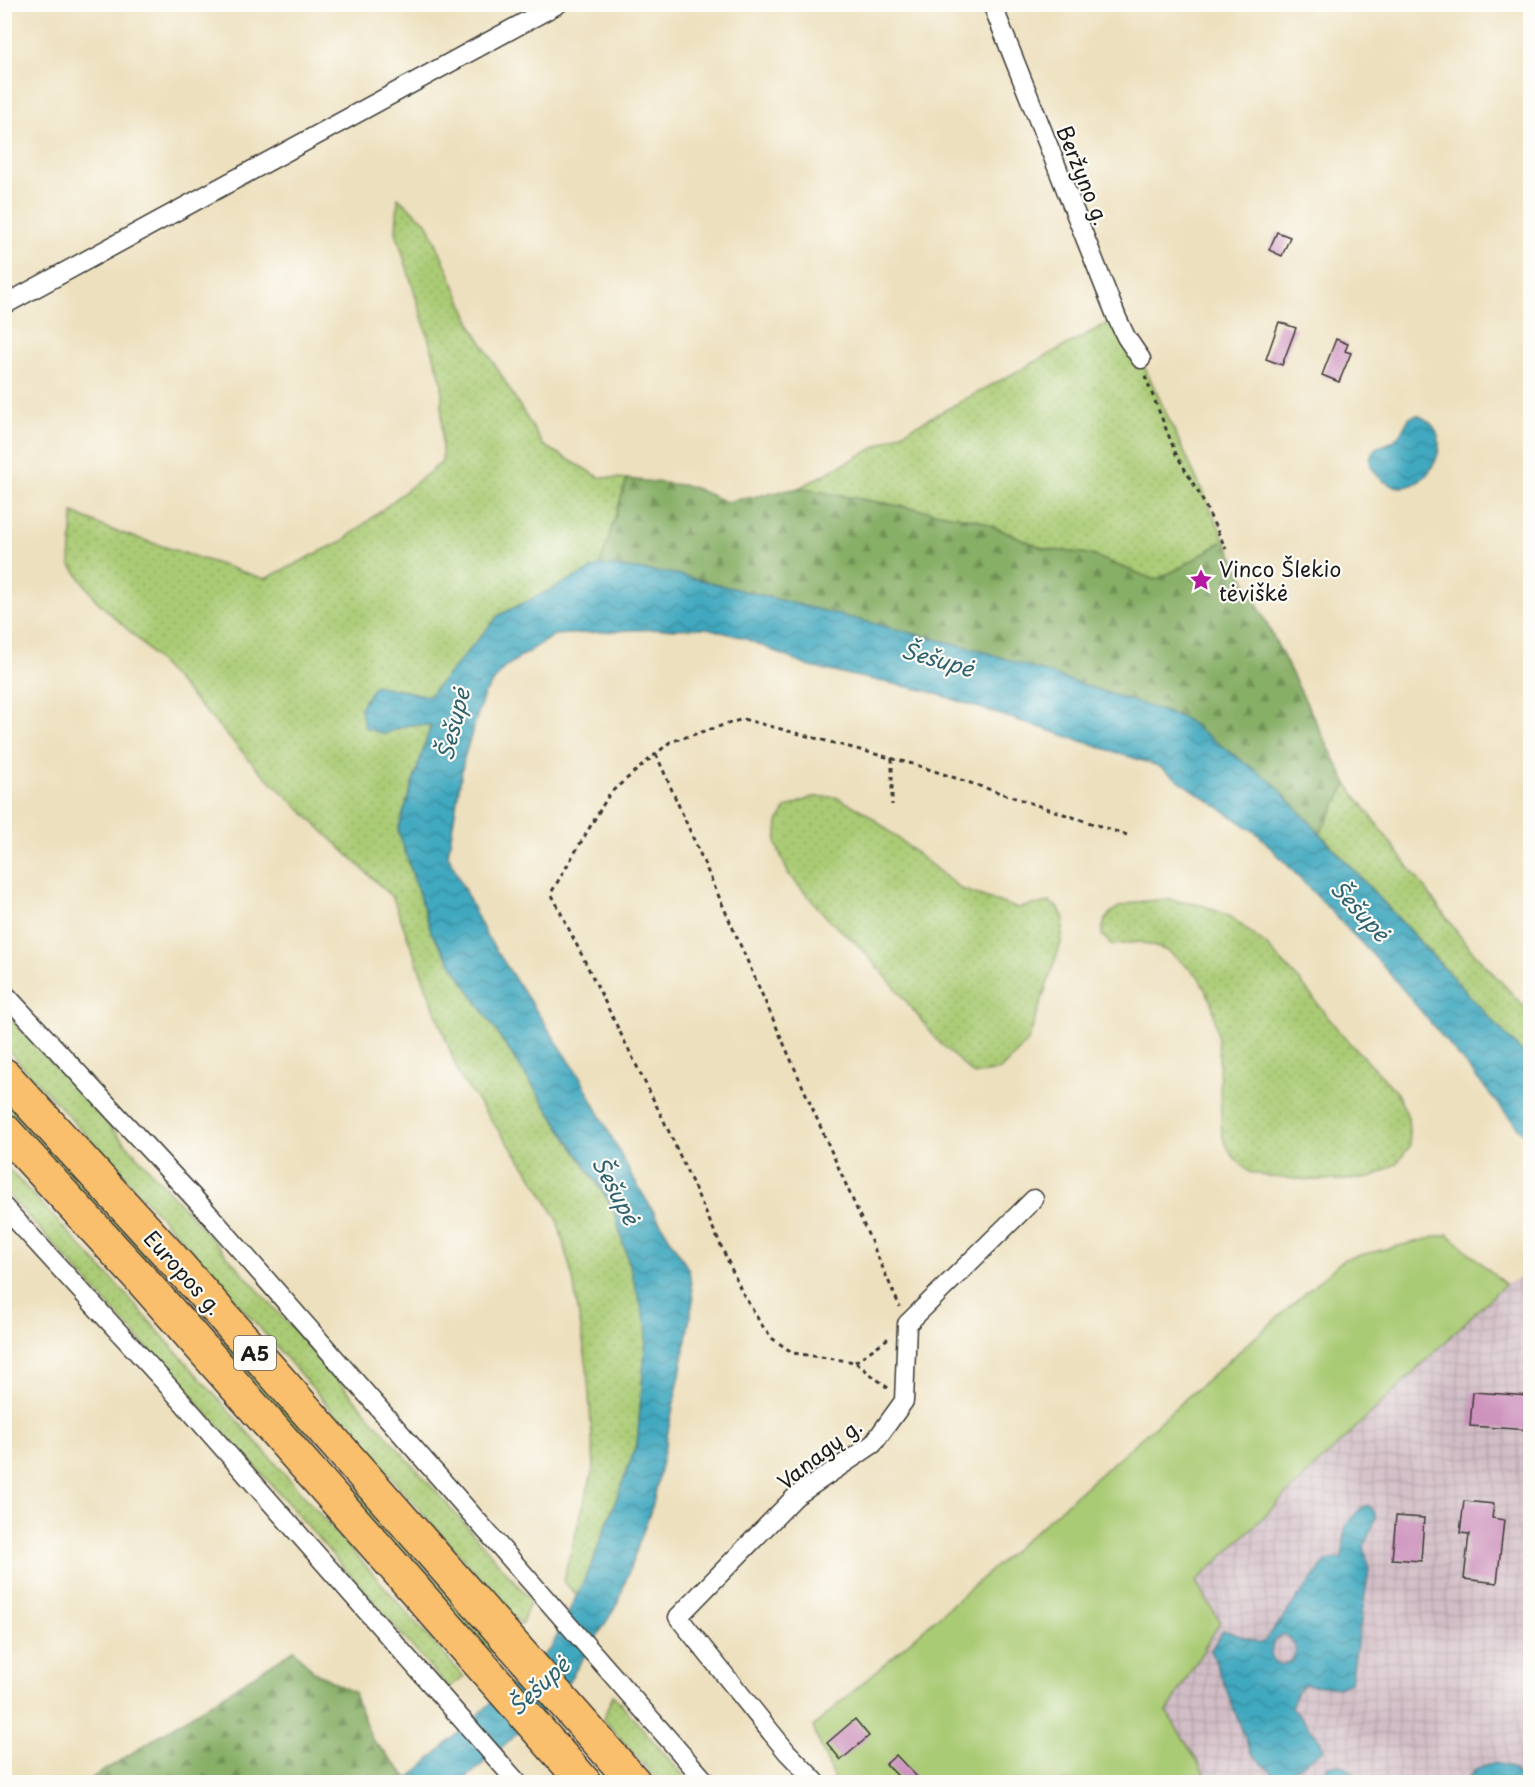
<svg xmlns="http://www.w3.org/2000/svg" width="1535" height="1787" font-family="'Playpen Sans',sans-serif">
<defs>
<pattern id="industrial-grid" width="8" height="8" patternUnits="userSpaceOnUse" patternTransform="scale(1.5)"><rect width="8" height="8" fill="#d2bdc6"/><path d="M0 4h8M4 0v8" fill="none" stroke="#b4a2aa"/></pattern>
<pattern id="grass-dots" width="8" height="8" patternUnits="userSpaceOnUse" patternTransform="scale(1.5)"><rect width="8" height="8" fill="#aacb74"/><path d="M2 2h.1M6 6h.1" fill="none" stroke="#92ae64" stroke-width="1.8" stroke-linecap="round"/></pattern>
<pattern id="forest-firs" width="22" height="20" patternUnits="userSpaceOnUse" patternTransform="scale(1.5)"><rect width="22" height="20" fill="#87af66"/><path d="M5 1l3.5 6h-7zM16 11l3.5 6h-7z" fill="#6e8e53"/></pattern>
<pattern id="water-waves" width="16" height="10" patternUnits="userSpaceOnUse" patternTransform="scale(1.5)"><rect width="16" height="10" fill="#3fa8bf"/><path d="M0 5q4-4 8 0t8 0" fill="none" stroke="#34889a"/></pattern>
</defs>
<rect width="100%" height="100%" fill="#fdfcf7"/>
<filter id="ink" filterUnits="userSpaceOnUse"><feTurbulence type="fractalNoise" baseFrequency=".0167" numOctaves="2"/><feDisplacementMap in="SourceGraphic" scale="12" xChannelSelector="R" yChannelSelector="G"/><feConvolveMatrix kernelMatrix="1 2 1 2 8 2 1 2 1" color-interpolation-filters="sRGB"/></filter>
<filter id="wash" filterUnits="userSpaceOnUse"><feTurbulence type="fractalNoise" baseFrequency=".008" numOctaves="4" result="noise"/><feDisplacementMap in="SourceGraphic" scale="24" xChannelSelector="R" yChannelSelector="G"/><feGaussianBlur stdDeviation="1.35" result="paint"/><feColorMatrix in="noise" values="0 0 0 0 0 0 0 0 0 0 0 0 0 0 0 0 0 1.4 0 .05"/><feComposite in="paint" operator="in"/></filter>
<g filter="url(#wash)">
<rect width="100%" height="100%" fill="#ede0be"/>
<!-- industrial -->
<polygon fill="url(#industrial-grid)" points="1530,1275 1530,1782 1210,1782 1167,1712 1220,1622 1195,1582 1505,1284"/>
<!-- grass -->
<g fill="url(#grass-dots)" stroke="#637448" stroke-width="1.5">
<polygon points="398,198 428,224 473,328 543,445 599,477 627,479 600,565 499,615 429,696 395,688 384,733 408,725 431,725 398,830 432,934 613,1208 647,1326 637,1444 591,1566 577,1595 563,1581 594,1466 587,1367 573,1279 557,1219 531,1175 460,1077 393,898 258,769 138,639 97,601 70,564 73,513 109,529 265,579 344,540 442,462 442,382 396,232"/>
<polygon points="1117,318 1141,359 1225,540 1180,568 1155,580 1089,554 1045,549 978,520 799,488"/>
<polygon points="1347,784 1466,944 1530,1013 1530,1061 1320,833"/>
<polygon points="812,797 836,797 865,812 961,889 1016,908 1049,902 1059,908 1064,919 1061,943 1028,1041 1000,1070 974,1075 936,1039 895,987 858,945 831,922 789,875 776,844 778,822 786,808"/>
<path d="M1164,899L1202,905L1231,917L1266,945L1300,981L1341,1034L1396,1091L1408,1117L1410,1146L1396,1164L1371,1178L1339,1180H1311L1270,1177L1249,1172L1231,1154L1222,1135L1218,1037L1212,1003L1198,976L1168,951L1140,942L1112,945L1102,935C1103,901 1137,902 1164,899Z"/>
<path d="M5,1013C184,1204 358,1402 531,1600L521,1625L193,1252L5,1047Z"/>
<polygon points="5,1095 497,1647 488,1655 132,1254 5,1114"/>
<polygon points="5,1165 121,1289 464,1677 448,1688 271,1484 5,1191"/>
<polygon points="613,1695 689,1782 659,1782 603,1719"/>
</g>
<!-- forest -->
<g fill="url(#forest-firs)" stroke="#526641" stroke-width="1.5">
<polygon points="627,479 690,486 726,502 799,488 978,520 1045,549 1089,554 1155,580 1180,568 1225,540 1347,784 1320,833 1273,783 1182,718 979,650 676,574 600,565"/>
<polygon points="294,1650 313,1671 354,1693 371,1738 409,1779 405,1782 86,1782"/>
</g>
<!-- garden -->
<polygon fill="#aacb74" stroke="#637448" stroke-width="1.5" points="1448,1234 1505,1284 1196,1582 1220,1622 1167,1712 1210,1782 835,1782 813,1727 1344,1259"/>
<!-- water -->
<g fill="url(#water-waves)" stroke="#2e626e" stroke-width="1.5" fill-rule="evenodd">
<path d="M1417,415C1470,435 1416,516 1378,476C1373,471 1368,463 1371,455C1374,446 1381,446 1389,443C1399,438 1404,428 1409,418Z"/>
<polygon points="600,565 676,574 979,650 1183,718 1273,783 1530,1061 1530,1142 1385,968 1259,835 1158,766 928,691 810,667 744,638 707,628 632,630 554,635 505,667 484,694 464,758 448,855 486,935 580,1077 633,1178 689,1270 693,1300 681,1369 653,1504 617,1605 558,1698 462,1782 405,1782 551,1648 591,1566 637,1444 647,1327 613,1207 432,934 398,830 431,725 408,725 384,734 365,728 360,708 375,685 429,696 499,615"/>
<path d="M1368,1505L1374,1511L1376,1518L1364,1546L1369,1570L1351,1681L1339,1688L1305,1684L1295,1695L1292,1707L1320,1740L1324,1750L1282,1777L1275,1775L1251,1753L1211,1650L1223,1630L1260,1643L1265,1641L1326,1561L1342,1558L1346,1525L1362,1507ZM1283,1634L1290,1638L1296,1649L1292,1661L1282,1665L1274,1662L1271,1653L1274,1640Z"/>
<path d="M1492,1763C1507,1764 1515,1769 1523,1782H1466C1471,1771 1480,1766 1492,1763Z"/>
<polygon points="1340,1764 1358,1777 1358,1782 1315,1782 1328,1766"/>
</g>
<g id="blocks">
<!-- building -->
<g fill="#cd93bd">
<polygon points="1277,232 1290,237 1282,256 1269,250"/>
<polygon points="1279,322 1296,328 1282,365 1266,359"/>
<polygon points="1336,339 1348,344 1345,351 1351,353 1339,382 1322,375"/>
<polygon points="1473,1392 1530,1396 1530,1430 1470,1426"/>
<polygon points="1464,1501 1494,1504 1492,1518 1504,1520 1497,1583 1464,1579 1469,1534 1460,1533"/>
<polygon points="1396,1516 1424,1518 1421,1561 1392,1559"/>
<polygon points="855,1719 869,1736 841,1760 827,1743"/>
<polygon points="896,1755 922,1782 904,1782 886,1764"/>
</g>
</g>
</g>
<g filter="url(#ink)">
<use href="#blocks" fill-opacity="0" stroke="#3b3934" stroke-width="1.5"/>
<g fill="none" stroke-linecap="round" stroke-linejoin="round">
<!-- minor casing -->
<g stroke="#3b3934" stroke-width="21">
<g id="minor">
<polyline points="992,4 1117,318 1126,337 1141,359"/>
<polyline points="4,305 558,4"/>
<polyline points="4,993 207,1212 706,1782"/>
<polyline points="4,1207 170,1388 517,1782"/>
<polyline points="816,1782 787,1752 678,1617 796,1496 873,1444 904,1401 907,1324 1034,1199"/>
</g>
</g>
<!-- motorway casing -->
<g stroke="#3b3934" stroke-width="36">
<g id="motorway">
<polyline points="4,1075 170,1256 634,1782"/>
<polyline points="4,1130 141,1279 584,1782"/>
</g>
</g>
<!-- path -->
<g stroke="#3b3934" stroke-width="3" stroke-dasharray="4.5 4.5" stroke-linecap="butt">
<polyline points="1145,376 1176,454 1200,495 1226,549"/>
<polyline points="656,754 900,1307"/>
<polyline points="892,758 892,805"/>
<polyline points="855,1362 890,1337"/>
<polyline points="888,1388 855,1362 793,1353 773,1339 761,1324 742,1292 664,1121 551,893 610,793 670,742 743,719 913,764 1130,836"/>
</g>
<!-- minor -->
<use href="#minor" stroke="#fff" stroke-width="18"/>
<!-- motorway -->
<use href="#motorway" stroke="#f9bf6d" stroke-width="33"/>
</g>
</g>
<!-- icons -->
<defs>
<g id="sight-bare" transform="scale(1.8)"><path d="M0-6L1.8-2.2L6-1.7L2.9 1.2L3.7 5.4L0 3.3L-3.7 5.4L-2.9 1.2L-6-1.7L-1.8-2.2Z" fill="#b5179e" stroke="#fdfcf7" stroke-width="2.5" paint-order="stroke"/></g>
</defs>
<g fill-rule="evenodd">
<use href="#sight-bare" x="1201" y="580"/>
</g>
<g text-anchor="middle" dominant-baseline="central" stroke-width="4.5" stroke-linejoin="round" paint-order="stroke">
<!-- shield labels -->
<rect fill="#fdfcf7" stroke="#605f5e" stroke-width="1.5" x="234" y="1336" width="42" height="34" rx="4.5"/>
<g font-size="20" font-weight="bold" fill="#1c1c1c">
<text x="255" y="1353">A5</text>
</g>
<!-- street labels -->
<g font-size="21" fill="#1c1c1c" stroke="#fdfcf7">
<text transform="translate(1084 175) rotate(68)">Beržyno g.</text>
<text transform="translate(184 1272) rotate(48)">Europos g.</text>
<text transform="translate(819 1453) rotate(-38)">Vanagų g.</text>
</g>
<!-- poi labels -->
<g font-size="21" fill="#1c1c1c" stroke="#fdfcf7" text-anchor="start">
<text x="1219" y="568">Vinco Šlekio<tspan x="1219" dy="24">tėviškė</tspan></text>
</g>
<!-- water labels -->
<g font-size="22" font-style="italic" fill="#2e626e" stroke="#fdfcf7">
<text transform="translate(938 658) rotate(16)">Šešupė</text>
<text transform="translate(452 724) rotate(-76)">Šešupė</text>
<text transform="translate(1361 910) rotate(47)">Šešupė</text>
<text transform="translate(617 1190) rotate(62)">Šešupė</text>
<text transform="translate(538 1685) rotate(-43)">Šešupė</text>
</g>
</g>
<!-- margin -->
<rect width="1535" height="1787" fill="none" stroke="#fdfcf7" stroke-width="24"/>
</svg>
